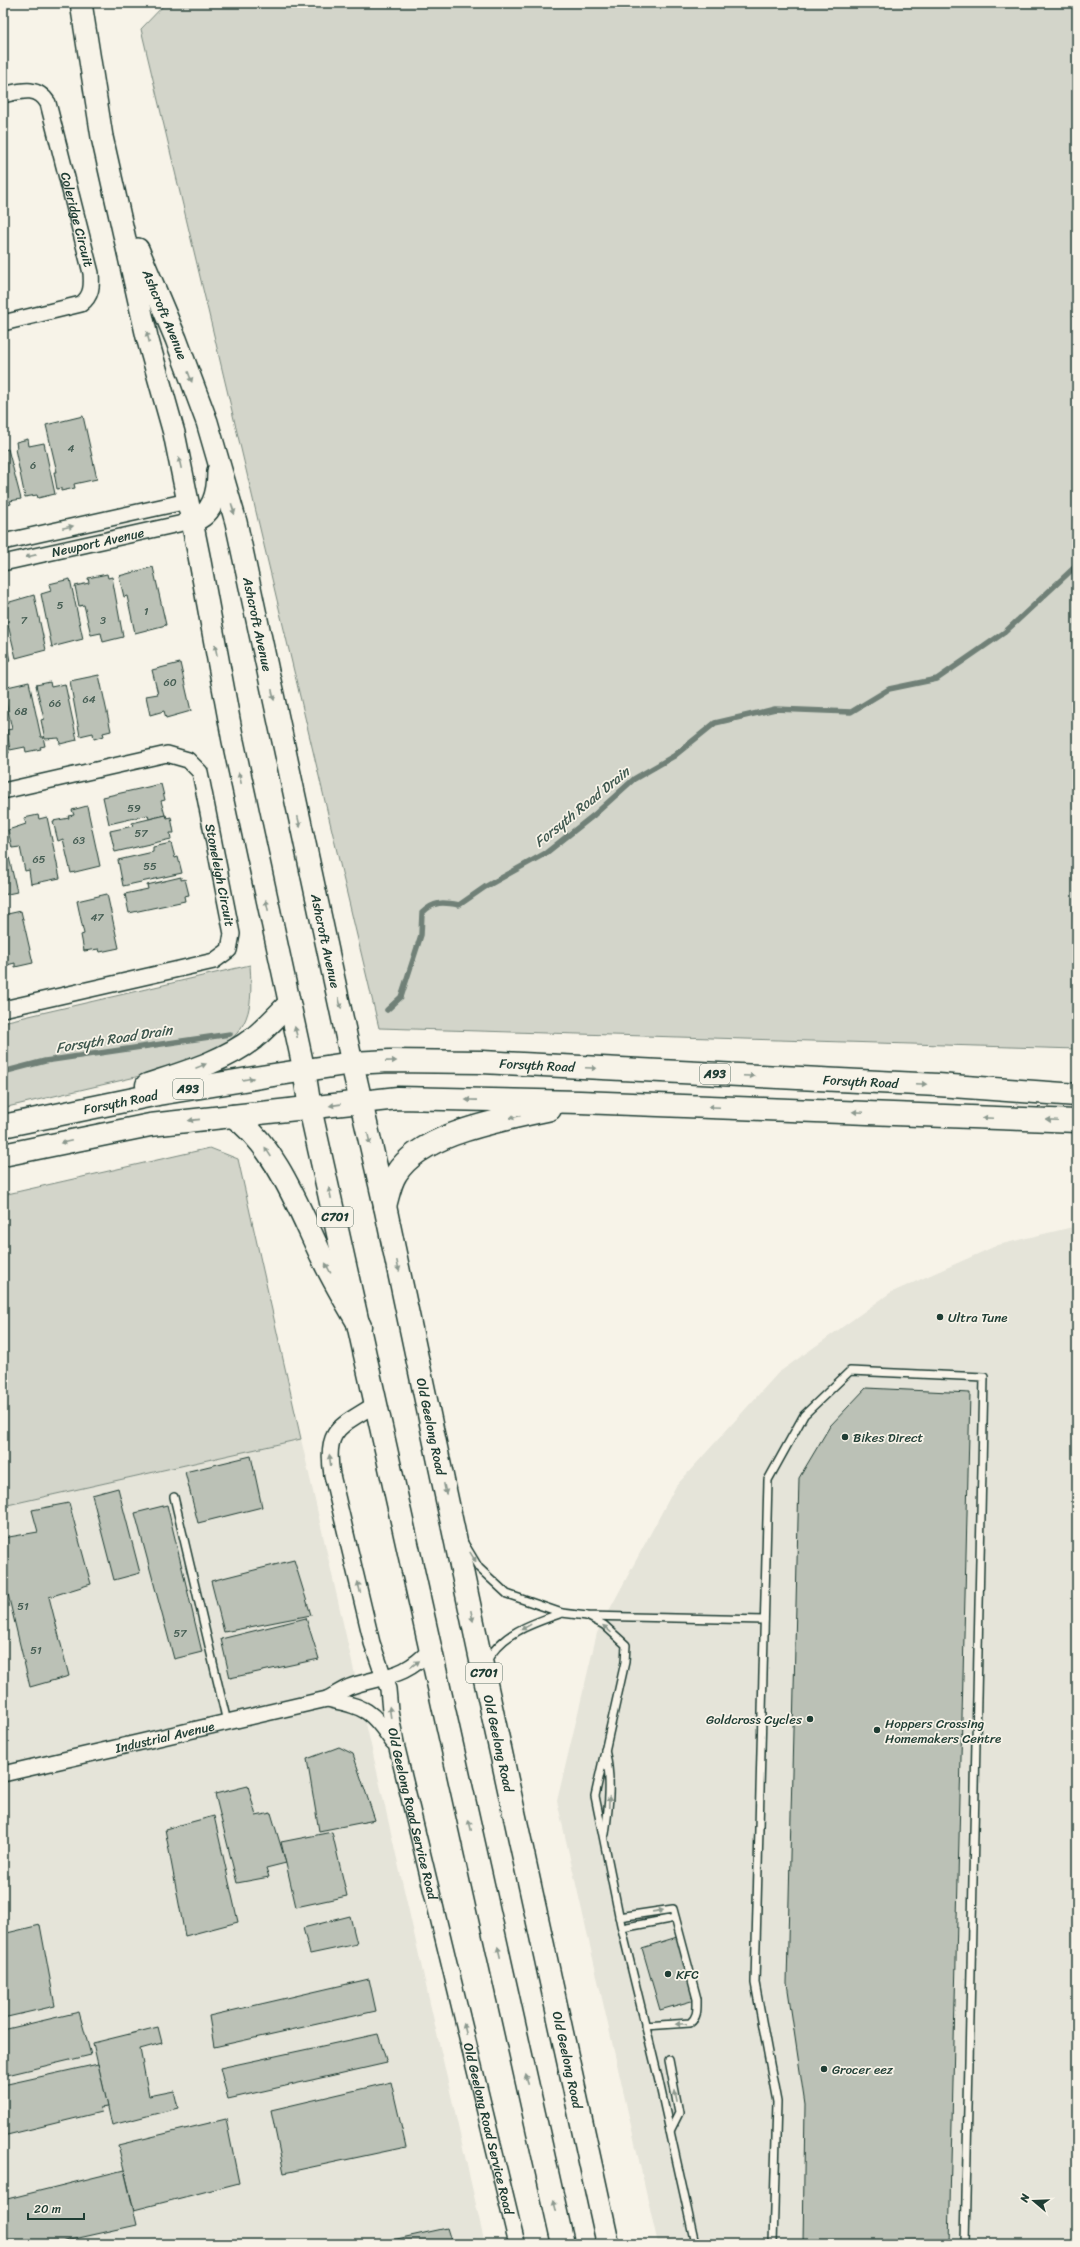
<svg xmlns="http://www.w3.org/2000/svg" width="1080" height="2247" font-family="Sriracha,sans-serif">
<rect width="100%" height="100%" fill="#f7f3e8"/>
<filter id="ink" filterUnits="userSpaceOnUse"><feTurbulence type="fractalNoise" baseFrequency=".025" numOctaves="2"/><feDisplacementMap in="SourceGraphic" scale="8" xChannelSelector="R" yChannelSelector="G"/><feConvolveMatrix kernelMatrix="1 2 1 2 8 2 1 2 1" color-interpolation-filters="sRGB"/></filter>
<g filter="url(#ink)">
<!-- built -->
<g fill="#e5e4d9">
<polygon points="1077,1226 1077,2244 658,2244 557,1801 597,1633 676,1486 778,1373 890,1293 998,1245"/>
<polygon points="301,1439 485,2244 3,2244 3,1506"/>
</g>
<!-- green -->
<g fill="#d3d5ca" stroke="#79897f">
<polygon points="166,3 1077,3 1077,1049 379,1028 141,29"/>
<path d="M250,965C254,1020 246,1033 200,1062L3,1108V1022Z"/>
<polygon points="210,1148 238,1159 301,1439 3,1506 3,1195"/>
</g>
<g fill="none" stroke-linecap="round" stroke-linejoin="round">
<!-- stream -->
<g stroke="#6f8077" stroke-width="5.5">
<path d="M387,1010L401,997L421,935L422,913C434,901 443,902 459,905L485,887L546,853L594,815L634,779L674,756L715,723L775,709L851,712L889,689L937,679L1005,632L1077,565"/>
<polyline points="3,1072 45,1061 230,1034"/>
</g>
</g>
<!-- building -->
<g fill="#bbc1b6" stroke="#1f3d34">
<polygon points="83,416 97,479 74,484 75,488 61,491 61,488 57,489 54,472 57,472 46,425"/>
<polygon points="28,439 29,446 44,443 55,494 38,498 37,495 25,497 15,449 17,448 16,442"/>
<polygon points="8,449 21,499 10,501 11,504 3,506 3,450"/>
<polygon points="153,567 166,625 135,633 127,596 124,597 119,576"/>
<polygon points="107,574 108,578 112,577 123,637 103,642 101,633 91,635 84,605 79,606 75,586 89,583 88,578"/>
<polygon points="70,579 83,639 52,647 41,594 51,591 49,584"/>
<polygon points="34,595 46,650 16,658 3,604"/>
<polygon points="3,630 10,661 3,663"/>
<polygon points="180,663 191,711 166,718 164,711 150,715 146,696 158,694 152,670"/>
<polygon points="99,675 111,731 103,733 104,736 94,739 93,733 80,736 70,681"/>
<polygon points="29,682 41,737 43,737 45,746 40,747 41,749 26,752 25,747 10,750 7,730 12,729 3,688"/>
<polygon points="50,682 51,687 65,684 77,740 60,744 59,738 45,739 41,720 44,719 36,685"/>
<polygon points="3,727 9,753 4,755 5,758 3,759"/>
<polygon points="161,784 165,800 161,801 165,815 149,819 148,815 109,824 103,797"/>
<polygon points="87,806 100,866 71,873 63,839 58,841 53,821 69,818 68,816 74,815 72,810"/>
<polygon points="38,815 39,819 47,817 60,878 31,884 29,870 25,871 20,847 12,848 8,830 26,824 24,818"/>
<polygon points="166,815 167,818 171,817 174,833 170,833 171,839 115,852 110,831 133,826 132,823"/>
<polygon points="3,831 17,892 3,895"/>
<polygon points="171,843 175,858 178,857 182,873 123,886 118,860 153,852 153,847"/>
<polygon points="181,877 181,880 185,879 189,895 184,896 185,901 129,913 125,894 148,889 147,885"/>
<polygon points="107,894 119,948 100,952 99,949 84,951 81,935 84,934 77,901"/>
<polygon points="21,911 33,963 15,967 15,963 3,966 3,915"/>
<polygon points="866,1388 970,1393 949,2244 803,2244 805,2105 787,1983 799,1478 830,1426"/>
<polygon points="251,1456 262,1507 198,1523 185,1472"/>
<polygon points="118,1488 140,1573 114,1580 92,1495"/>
<polygon points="69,1503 91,1584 49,1597 69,1676 30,1687 3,1573 3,1538 38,1532 32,1510"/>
<polygon points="167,1505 202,1652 174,1659 135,1513"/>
<polygon points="294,1560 311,1615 224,1632 211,1581"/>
<polygon points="306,1618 319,1659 230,1678 221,1639"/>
<polygon points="339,1747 353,1754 375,1820 319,1831 307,1759"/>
<polygon points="248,1786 256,1816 271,1813 286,1863 266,1868 269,1877 237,1883 215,1794"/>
<polygon points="214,1816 238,1922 185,1936 165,1829"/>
<polygon points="332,1832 347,1896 296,1907 281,1842"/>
<polygon points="350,1916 357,1944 310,1954 303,1928"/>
<polygon points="40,1925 55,2006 3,2018 3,1934"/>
<polygon points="677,1937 695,2000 660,2010 642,1948"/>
<polygon points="369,1979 376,2011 214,2047 209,2016"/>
<polygon points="79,2012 91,2055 3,2076 3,2030"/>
<polygon points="158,2027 162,2043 140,2049 149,2096 174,2091 178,2108 112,2125 93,2043"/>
<polygon points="378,2034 387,2063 228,2099 220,2068"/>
<polygon points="98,2064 108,2107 100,2108 101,2112 3,2136 3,2085"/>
<polygon points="391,2082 406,2147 284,2173 271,2110"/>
<polygon points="226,2119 239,2183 134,2210 118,2145"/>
<polygon points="124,2170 137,2225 52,2244 3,2244 3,2200"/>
<polygon points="447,2228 452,2244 374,2244"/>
</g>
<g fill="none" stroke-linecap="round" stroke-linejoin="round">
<!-- service casing -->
<g stroke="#1f3d34" stroke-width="10">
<g id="service">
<polyline points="174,1497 227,1722"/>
<polyline points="464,1543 479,1568 507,1594 562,1613 587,1616 764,1620"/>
<polyline points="587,1616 604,1625 626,1645 625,1662 595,1796 621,1925 658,2077 695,2244"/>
<path d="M486,1663C501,1633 533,1623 562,1613"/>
<path d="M605,1750C612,1778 609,1806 605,1834"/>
<path d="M619,1917L673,1909L697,1999C697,2009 698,2017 690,2023L645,2026"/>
<polyline points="622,1928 675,1918"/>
<polyline points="669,2060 679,2113 670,2131"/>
<polyline points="773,2244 777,2102 755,1983 768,1480 804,1415 850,1371 984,1377 965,2244"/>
</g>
</g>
<!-- minor casing -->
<g stroke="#1f3d34" stroke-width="18">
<g id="minor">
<path id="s1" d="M3,95C21,91 37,85 48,103L91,273C92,285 92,296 81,304L3,323"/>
<polyline points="3,542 188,501"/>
<path id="s2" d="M3,563L192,521"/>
<path id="s3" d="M3,791L167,754L188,760L200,772L232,934L229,950L214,961L3,1009"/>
<path id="s4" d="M377,1403C341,1427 324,1427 332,1475L372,1643L388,1689L390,1711L397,1748L517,2244"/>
<path d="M327,1699C366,1708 370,1708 393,1742"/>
<path id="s5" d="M3,1774L327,1699C335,1695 343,1689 352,1686C386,1675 405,1678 431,1649"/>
</g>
</g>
<!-- secondary casing -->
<g stroke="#1f3d34" stroke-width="24">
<g id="secondary">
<polyline points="81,3 102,137 147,337 174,433 199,556 233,741 304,1070"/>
<path id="s6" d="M138,249L176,339L207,422L236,522L352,1063"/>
<path d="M192,521C214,515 218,491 218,471"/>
</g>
</g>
<!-- primary casing -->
<g stroke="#1f3d34" stroke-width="25">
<g id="primary">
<path id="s7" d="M352,1063L385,1206L483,1670L608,2244"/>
<polyline points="304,1070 310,1108 563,2244"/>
</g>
</g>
<!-- trunk casing -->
<g stroke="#1f3d34" stroke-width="25">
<g id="trunk">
<path d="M147,1085C183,1073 223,1062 254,1038C266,1028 278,1015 289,1004"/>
<path d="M233,1116C277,1147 300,1212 323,1259C334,1282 347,1304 360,1326"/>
<path id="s8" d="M3,1126L158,1094L267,1076L352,1063L390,1061L482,1062L938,1085L1077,1095"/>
<polyline points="3,1155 150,1125 398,1098 580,1102 1077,1121"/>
<path d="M385,1206C388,1196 390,1183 396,1174C422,1132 504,1120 550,1109"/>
</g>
</g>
<!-- service -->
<use href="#service" stroke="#f7f3e8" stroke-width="7"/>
<!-- minor -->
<use href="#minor" stroke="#f7f3e8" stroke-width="15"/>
<!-- secondary -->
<use href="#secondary" stroke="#f7f3e8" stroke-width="21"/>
<!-- primary -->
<use href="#primary" stroke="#f7f3e8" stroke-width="22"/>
<!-- trunk -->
<use href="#trunk" stroke="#f7f3e8" stroke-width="22"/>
</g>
<!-- one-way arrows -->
<defs><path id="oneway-solid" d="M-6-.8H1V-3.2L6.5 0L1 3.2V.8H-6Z"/></defs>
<g fill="#8b988e">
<use href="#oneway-solid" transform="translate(148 337) rotate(-104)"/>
<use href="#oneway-solid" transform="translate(190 377) rotate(70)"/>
<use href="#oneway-solid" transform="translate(180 463) rotate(-102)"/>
<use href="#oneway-solid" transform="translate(233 509) rotate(74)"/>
<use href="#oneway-solid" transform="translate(68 527) rotate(-12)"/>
<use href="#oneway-solid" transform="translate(31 556) rotate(167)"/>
<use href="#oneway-solid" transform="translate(216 650) rotate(-100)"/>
<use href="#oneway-solid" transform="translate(273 695) rotate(78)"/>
<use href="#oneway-solid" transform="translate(240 778) rotate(-102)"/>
<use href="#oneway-solid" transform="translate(299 822) rotate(77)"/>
<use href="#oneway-solid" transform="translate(267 905) rotate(-102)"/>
<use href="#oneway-solid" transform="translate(340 1003) rotate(77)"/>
<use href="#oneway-solid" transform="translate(296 1032) rotate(-103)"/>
<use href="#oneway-solid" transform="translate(391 1061) rotate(-1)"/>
<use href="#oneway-solid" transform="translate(201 1066) rotate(-22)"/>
<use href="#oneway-solid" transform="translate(591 1068) rotate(3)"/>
<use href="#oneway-solid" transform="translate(749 1076) rotate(3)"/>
<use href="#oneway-solid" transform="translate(248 1079) rotate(-10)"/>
<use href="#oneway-solid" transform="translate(921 1084) rotate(3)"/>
<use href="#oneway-solid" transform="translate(471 1100) rotate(-179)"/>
<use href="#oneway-solid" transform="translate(335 1105) rotate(172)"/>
<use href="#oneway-solid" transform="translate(714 1107) rotate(-178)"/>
<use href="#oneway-solid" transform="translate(858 1112) rotate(-178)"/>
<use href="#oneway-solid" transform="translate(515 1117) rotate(166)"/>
<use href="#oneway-solid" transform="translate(988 1118) rotate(-178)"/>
<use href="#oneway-solid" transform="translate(194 1120) rotate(174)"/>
<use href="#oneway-solid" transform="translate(1052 1120) rotate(-178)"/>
<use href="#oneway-solid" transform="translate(369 1139) rotate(77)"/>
<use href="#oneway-solid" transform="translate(66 1142) rotate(168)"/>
<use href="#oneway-solid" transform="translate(268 1152) rotate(-123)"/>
<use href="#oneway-solid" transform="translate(330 1193) rotate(-102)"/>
<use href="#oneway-solid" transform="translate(398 1266) rotate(78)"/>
<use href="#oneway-solid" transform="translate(328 1268) rotate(-118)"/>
<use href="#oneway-solid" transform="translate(330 1460) rotate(-97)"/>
<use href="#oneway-solid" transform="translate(445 1489) rotate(78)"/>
<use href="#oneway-solid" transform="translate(473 1557) rotate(58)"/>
<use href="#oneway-solid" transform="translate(359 1587) rotate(-103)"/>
<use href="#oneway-solid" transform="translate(472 1616) rotate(78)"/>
<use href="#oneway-solid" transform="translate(526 1627) rotate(151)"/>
<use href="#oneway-solid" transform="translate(607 1629) rotate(-139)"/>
<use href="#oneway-solid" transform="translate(415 1664) rotate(-36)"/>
<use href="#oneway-solid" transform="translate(390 1712) rotate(-98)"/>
<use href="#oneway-solid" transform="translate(609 1802) rotate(-88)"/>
<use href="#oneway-solid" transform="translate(470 1825) rotate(-103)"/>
<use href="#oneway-solid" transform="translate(658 1911) rotate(-8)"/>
<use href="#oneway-solid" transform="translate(499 1952) rotate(-103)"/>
<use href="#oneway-solid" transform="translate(681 2024) rotate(177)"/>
<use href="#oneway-solid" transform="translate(465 2029) rotate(-104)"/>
<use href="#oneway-solid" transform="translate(527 2079) rotate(-103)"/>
<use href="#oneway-solid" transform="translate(676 2096) rotate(-101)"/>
<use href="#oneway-solid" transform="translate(555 2206) rotate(-103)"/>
</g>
</g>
<!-- markers -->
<g fill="#1f3d34" stroke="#f7f3e8" stroke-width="1.5">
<circle cx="940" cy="1317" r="4"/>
<circle cx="845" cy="1437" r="4"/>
<circle cx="810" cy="1719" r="4"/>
<circle cx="877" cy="1730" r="4"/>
<circle cx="668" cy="1974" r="4"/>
<circle cx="824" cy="2069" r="4"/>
</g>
<g text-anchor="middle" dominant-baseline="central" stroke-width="3.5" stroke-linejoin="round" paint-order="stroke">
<!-- number labels -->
<g font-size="11" fill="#465e54">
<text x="71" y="448">4</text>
<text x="33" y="465">6</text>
<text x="60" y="605">5</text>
<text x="146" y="611">1</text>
<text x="24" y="620">7</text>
<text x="103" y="620">3</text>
<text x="170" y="682">60</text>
<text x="89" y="699">64</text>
<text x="55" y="703">66</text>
<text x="21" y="711">68</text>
<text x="134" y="808">59</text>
<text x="141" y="833">57</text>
<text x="79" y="840">63</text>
<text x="39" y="859">65</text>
<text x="150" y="866">55</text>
<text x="97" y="917">47</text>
<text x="23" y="1606">51</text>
<text x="180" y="1633">57</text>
<text x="36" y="1650">51</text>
</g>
<!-- shield labels -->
<g fill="#f7f3e8" stroke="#60746a" stroke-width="1">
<rect x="700" y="1064" width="30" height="20" rx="3"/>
<rect x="173" y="1079" width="30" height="20" rx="3"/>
<rect x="317" y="1207" width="36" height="20" rx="3"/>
<rect x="466" y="1663" width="36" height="20" rx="3"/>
</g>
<g font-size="12" font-weight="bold" fill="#1f3d34">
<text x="715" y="1074">A93</text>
<text x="188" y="1089">A93</text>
<text x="335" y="1217">C701</text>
<text x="484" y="1673">C701</text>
</g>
<!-- street labels -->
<g font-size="13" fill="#1f3d34" stroke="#f7f3e8">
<text stroke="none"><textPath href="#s1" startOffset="170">Coleridge Circuit</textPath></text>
<text stroke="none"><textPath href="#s6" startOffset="71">Ashcroft Avenue</textPath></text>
<text stroke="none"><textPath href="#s2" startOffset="97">Newport Avenue</textPath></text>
<text stroke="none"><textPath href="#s6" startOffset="395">Ashcroft Avenue</textPath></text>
<text stroke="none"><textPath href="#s3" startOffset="312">Stoneleigh Circuit</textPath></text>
<text stroke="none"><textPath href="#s6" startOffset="719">Ashcroft Avenue</textPath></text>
<text stroke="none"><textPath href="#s8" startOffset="540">Forsyth Road</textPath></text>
<text stroke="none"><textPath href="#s8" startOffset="864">Forsyth Road</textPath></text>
<text stroke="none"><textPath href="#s8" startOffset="120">Forsyth Road</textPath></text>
<text stroke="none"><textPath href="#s7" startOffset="372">Old Geelong Road</textPath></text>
<text stroke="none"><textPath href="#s5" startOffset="166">Industrial Avenue</textPath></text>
<text stroke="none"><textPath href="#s7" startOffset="696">Old Geelong Road</textPath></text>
<text stroke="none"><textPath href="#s4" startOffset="443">Old Geelong Road Service Road</textPath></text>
<text stroke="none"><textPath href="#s7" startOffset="1020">Old Geelong Road</textPath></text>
<text stroke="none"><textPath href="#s4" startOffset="767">Old Geelong Road Service Road</textPath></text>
</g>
<!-- poi labels -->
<g font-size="13" fill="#1f3d34" stroke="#f7f3e8" text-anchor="start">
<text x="948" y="1317">Ultra Tune</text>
<text x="853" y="1437">Bikes Direct</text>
<text x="802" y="1719" text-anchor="end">Goldcross Cycles</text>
<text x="885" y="1723">Hoppers Crossing<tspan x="885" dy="15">Homemakers Centre</tspan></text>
<text x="676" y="1974">KFC</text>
<text x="832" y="2069">Grocer eez</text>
</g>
<!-- water labels -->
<g font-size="14" font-style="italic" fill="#405950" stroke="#f7f3e8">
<text transform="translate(582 807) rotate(-39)">Forsyth Road Drain</text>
<text transform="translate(114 1039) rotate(-9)">Forsyth Road Drain</text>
</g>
</g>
<!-- margin -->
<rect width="1080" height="2247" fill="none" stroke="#f7f3e8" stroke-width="16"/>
<rect x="8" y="8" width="1064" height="2231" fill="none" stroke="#1f3d34" stroke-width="1.5" filter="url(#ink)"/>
<!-- north arrow -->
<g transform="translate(1034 2201) rotate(289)" stroke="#f7f3e8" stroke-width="3" paint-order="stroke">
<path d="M0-3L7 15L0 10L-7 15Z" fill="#1f3d34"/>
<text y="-6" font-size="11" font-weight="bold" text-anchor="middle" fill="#1f3d34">N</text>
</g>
<!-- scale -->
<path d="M28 2213v6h56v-6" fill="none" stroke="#1f3d34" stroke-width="2"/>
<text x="34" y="2213" font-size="12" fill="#1f3d34" stroke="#f7f3e8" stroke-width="3" paint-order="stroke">20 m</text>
</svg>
